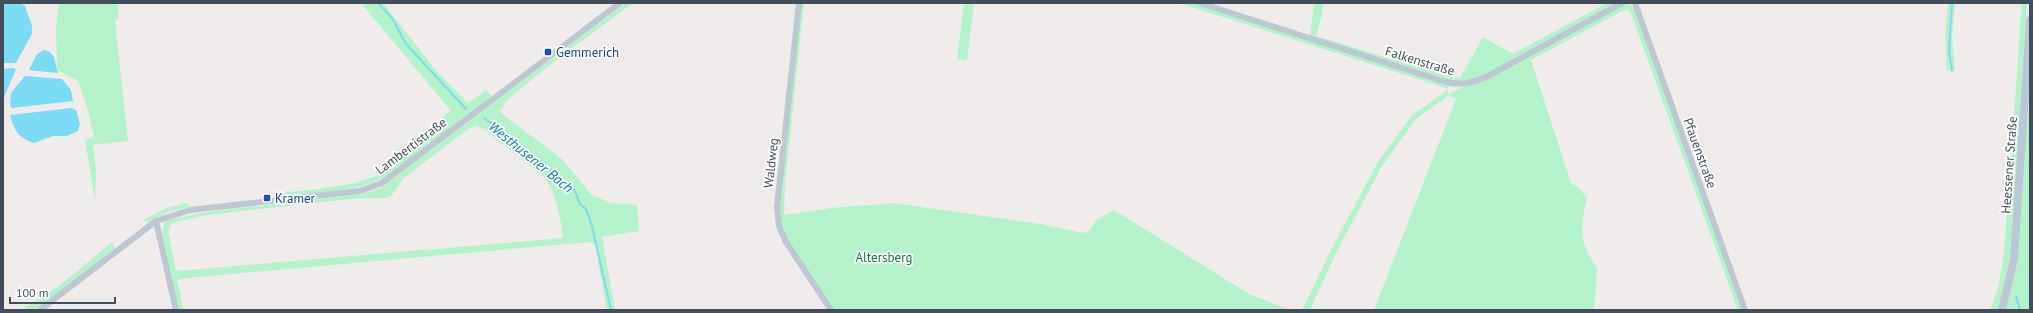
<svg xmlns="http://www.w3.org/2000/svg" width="2033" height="313" font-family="'PT Sans',sans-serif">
<rect width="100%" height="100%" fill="#efebeb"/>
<!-- green -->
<g fill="#b3f2cb" fill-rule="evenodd">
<polygon points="59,3 118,3 119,19 115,20 128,141 93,145 96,168 95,201 85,140 94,137 87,107 78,81 57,70 56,26"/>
<path d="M361,3H383L438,73L468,103L486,90L492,96L387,176C355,193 317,193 281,197V193C321,188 359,188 394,167L393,154L451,111Z"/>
<path d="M626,3H633L556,60L507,100L500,111L502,114L562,159L592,195L611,203L637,205L639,231L602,237L615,310H607L595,245L590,242L187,278L177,280L184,310H178L162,232L164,223L169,220L206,212L345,196L365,193L381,188ZM475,126L484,129L545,178C556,193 561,218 563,238L176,271L168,231L172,223L207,215L360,198H386L391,196L405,177L468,129Z"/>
<polygon points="800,3 804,3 785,183 784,215 831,208 894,203 1040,224 1084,233 1090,230 1096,220 1114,210 1249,294 1290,310 833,310 788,241 781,227 779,206"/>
<polygon points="964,3 974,3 967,60 957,59"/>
<path d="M1179,3H1194L1448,85V95L1460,88L1491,77L1625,3L1631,5L1635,10L1743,310H1738L1631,13L1626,9L1531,60L1571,183L1579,188L1587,198C1580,227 1579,243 1597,268L1594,310H1374L1456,99L1448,96L1416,119L1382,166L1337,251L1310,310H1302L1333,246L1378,162L1412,115L1449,89Z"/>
<polygon points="1314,3 1323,3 1322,14 1316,36 1450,77 1460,78 1483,37 1513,54 1607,3 1616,3 1489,73 1466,81 1450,80 1310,36"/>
<polygon points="1948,3 1955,3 1952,36 1955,70 1947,71 1945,37"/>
<polygon points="2022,3 2027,3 2010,258 1998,310 1990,310 1998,288 2004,254"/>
<polygon points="2030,81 2030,310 2006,310 2018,259"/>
<polygon points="188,203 189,207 170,211 149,222 143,220 167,208"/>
<polygon points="112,242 115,248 63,290 33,310 24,308 59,286"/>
</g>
<!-- water -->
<g fill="#7cdcf3">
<polygon points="3,3 20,3 25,6 32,26 32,34 16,63 3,63"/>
<path d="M44,50C56,52 55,63 58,73L29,70L37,54Z"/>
<polygon points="12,68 16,69 3,100 3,69"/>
<polygon points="25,76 62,79 71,90 73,101 12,108 10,105 11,93"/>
<path d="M71,108L76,110L80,124L78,131L67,136H53L34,143C19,138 14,131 10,115Z"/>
</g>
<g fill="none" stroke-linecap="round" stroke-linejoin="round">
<!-- stream -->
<g stroke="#7cdcf3" stroke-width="2">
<polyline points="378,3 392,18 406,44 466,109"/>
<polyline points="1952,3 1949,51 1952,71"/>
<polyline points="484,118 540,161 574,189 580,204 586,209 592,226 611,310"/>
<polyline points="2016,296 2020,310"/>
</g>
<!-- minor -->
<g stroke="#bdc8d3" stroke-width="6">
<polyline points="799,3 777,207 779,226 786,242 831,310"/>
<path d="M1200,3L1446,82C1463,86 1475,82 1490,75L1622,3"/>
<polyline points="1635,3 1745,310"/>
<polyline points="156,221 176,310"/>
<polyline points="40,310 156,221 190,210 360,191 382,183 620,3"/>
</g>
<!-- secondary -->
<polyline stroke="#bbc9d7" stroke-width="8" points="2002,310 2014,259 2030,20"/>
</g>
<!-- markers -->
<g fill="#1a4fb4" stroke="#fff" stroke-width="1.5">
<rect x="544" y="48" width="8" height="8" rx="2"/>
<rect x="263" y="194" width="8" height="8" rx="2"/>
</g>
<g text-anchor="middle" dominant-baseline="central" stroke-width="3.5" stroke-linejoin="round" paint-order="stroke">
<!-- transit labels -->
<g font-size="13" fill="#164399" stroke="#fff" text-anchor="start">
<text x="556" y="52">Gemmerich</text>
<text x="275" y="198">Kramer</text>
</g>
<!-- street labels -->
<g font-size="13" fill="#424f5a" stroke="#fff">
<text transform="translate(1420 61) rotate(17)">Falkenstraße</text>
<text transform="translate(411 146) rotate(-37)">Lambertistraße</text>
<text transform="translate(1700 153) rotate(70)">Pfauenstraße</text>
<text transform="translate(771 163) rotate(-84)">Waldweg</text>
<text transform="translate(2009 165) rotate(-86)">Heessener Straße</text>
</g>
<!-- park labels -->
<g font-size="13" fill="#0e8046" stroke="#fff">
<text x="884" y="257">Altersberg</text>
</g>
<!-- water labels -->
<g font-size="14" font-style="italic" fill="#02819f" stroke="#fff">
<text transform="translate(531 157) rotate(39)">Westhusener Bach</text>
</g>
</g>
<!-- border -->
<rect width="2033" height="313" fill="none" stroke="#424f5a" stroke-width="8"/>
<!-- scale -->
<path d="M10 297v6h105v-6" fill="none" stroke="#424f5a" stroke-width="2"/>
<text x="16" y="297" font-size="12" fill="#424f5a" stroke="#ffffff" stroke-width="3" paint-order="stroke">100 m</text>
</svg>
